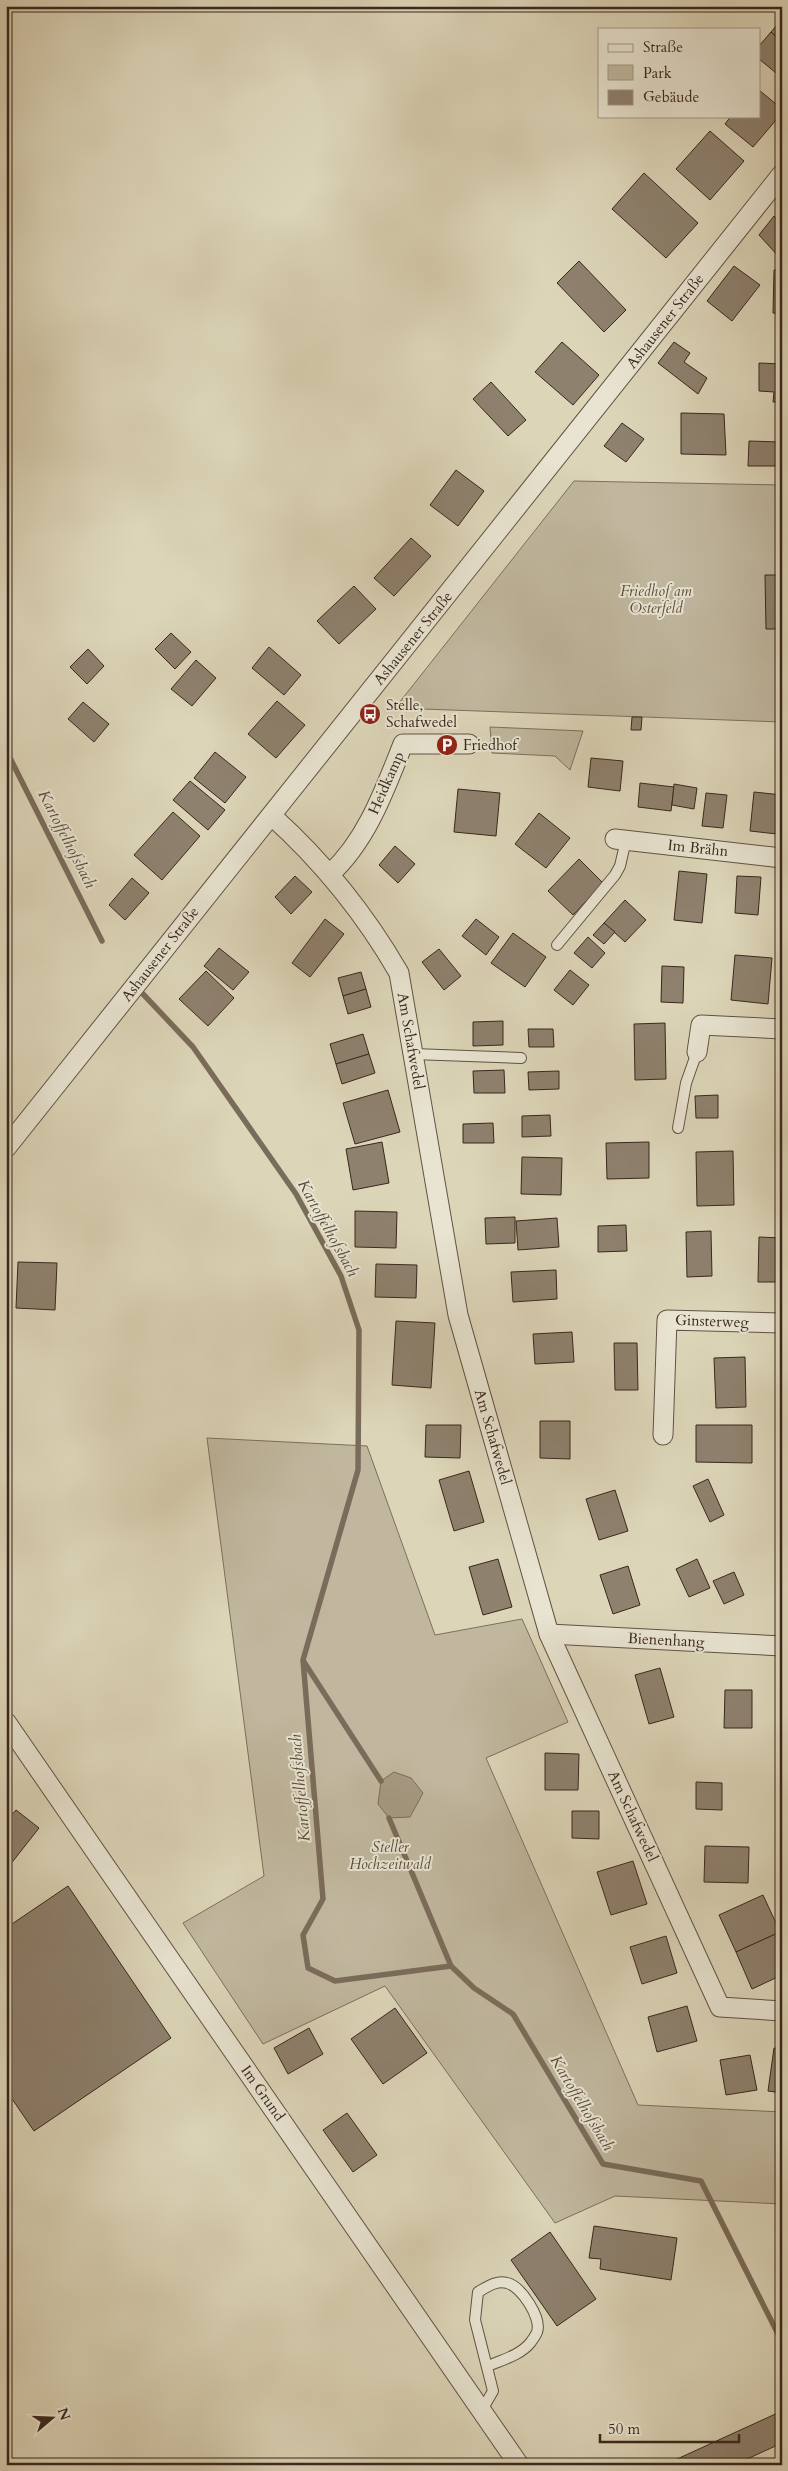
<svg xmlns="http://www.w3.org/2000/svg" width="788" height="2471" font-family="Cardo,serif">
<rect width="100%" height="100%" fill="#dcd5b8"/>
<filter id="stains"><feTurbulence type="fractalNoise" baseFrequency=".004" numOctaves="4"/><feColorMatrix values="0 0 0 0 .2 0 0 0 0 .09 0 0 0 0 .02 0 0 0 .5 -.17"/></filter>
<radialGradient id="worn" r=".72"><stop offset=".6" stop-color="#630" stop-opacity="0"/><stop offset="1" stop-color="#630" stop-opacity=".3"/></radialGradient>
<!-- green -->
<g fill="#c0b79e" stroke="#7d6f5e">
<polygon points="574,481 782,485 782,722 395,708"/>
<polygon points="490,727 583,731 570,770 555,756 492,753"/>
<polygon points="207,1438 367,1446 435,1635 522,1619 568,1722 486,1758 638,2105 782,2112 782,2204 615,2196 555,2223 385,1986 263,2044 183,1923 264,1876"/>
</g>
<!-- water -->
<polygon fill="#a59a83" stroke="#7a6c5a" points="394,1772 411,1778 423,1793 410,1817 389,1818 378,1804 381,1781"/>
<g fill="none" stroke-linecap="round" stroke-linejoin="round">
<!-- stream -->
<g stroke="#7a6c5a" stroke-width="5.5">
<polyline points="6,750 102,941"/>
<polyline points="143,994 193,1047 296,1194 341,1276 359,1330 358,1470 303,1660 323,1899 303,1935 308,1968 335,1981 451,1966 474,1988 513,2014 603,2164 701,2181 782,2342"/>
<polyline points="304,1662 381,1781"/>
<polyline points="389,1818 451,1966"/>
</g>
</g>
<!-- building -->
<g fill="#8e816e" stroke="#3a271d">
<polygon points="782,19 782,42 771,32"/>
<polygon points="771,32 782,42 781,77 759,59 759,46"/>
<polygon points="759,90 782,109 782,113 753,147 725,124 731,116 759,116"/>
<polygon points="710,131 744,161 710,200 676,169"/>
<polygon points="644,173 698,223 666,258 612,209"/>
<polygon points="774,216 782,225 780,258 759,235"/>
<polygon points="579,261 626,310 604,332 557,283"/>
<polygon points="734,266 760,285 732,321 707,301"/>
<polygon points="774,270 782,270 782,314 773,313"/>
<polygon points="562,342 599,375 573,405 535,372"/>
<polygon points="674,342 690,353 684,362 707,378 698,394 658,363"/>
<polygon points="759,363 782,364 782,402 773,402 774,392 759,391"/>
<polygon points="491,382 526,420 508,436 473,399"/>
<polygon points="681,413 724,414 726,455 681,454"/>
<polygon points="622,423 644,439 626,462 604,446"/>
<polygon points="749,441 781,442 780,466 748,466"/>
<polygon points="456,470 484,491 458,526 430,505"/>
<polygon points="411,538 431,556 394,596 374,578"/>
<polygon points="765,575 782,575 782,629 766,629"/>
<polygon points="354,586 376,609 339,644 317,621"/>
<polygon points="171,633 191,652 175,669 155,649"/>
<polygon points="269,647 301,675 284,695 252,668"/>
<polygon points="88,649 104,666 87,684 70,667"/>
<polygon points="196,660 216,678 192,706 171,689"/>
<polygon points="277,701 305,725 276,758 248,734"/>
<polygon points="83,702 109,724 94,742 68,719"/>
<polygon points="632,717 642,717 641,730 631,730"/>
<polygon points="215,752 246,777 225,803 194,778"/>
<polygon points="591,758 623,761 620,791 588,787"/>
<polygon points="190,781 225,810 208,830 173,800"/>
<polygon points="640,783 674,787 671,811 638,807"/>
<polygon points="674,784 697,788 694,809 672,805"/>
<polygon points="458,789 500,793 496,836 454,832"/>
<polygon points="754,792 782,795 777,834 750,831"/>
<polygon points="706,793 727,795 723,828 702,826"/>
<polygon points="173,812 200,836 162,880 134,855"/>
<polygon points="539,813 570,838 546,868 515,844"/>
<polygon points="395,846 415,864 398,883 379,865"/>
<polygon points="579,859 603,883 573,915 548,891"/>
<polygon points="679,871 707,874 702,923 674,920"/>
<polygon points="295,876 312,892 291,914 275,897"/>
<polygon points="737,876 761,877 758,915 735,913"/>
<polygon points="132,878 149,893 125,920 109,905"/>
<polygon points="625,900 646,920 625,942 604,923"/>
<polygon points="325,919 344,934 310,977 292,963"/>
<polygon points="476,919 499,937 486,955 462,936"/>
<polygon points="604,923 615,932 604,944 593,935"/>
<polygon points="513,933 546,957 525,987 491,963"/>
<polygon points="588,937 605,953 592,968 574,953"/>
<polygon points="219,948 249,972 233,990 204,966"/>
<polygon points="439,949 461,976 444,990 422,962"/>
<polygon points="735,955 772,958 768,1004 731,1000"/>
<polygon points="662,966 684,967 683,1003 661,1002"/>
<polygon points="570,970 589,985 573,1005 554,990"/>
<polygon points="206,971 234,998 208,1026 179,999"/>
<polygon points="361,972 366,989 343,996 338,978"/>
<polygon points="366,989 371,1007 348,1014 343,996"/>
<polygon points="503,1021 503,1045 473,1046 473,1022"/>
<polygon points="665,1023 666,1079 635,1080 634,1024"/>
<polygon points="528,1029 553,1029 554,1047 529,1047"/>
<polygon points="363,1034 369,1054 336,1064 330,1044"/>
<polygon points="369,1054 375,1073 342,1084 336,1064"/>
<polygon points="504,1070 505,1093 474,1093 473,1071"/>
<polygon points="559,1071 559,1089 529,1090 528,1072"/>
<polygon points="388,1090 400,1132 355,1144 343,1103"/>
<polygon points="718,1095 718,1118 696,1118 695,1096"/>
<polygon points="550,1115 551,1136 522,1137 522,1116"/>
<polygon points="493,1123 494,1143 463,1143 463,1124"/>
<polygon points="382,1142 389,1183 353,1190 346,1149"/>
<polygon points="649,1142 649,1178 607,1179 606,1143"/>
<polygon points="733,1151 734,1205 697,1206 696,1152"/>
<polygon points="522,1157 562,1158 561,1195 521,1194"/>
<polygon points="355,1211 397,1212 396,1248 355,1247"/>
<polygon points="515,1217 515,1243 486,1244 485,1218"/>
<polygon points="557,1218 559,1247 518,1250 516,1221"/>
<polygon points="626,1225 627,1251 598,1252 598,1226"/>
<polygon points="711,1231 712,1276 687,1277 686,1232"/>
<polygon points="759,1237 782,1238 782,1282 758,1282"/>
<polygon points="18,1262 57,1263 55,1310 16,1308"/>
<polygon points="376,1264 417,1265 416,1298 375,1297"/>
<polygon points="556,1270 557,1299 513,1302 511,1272"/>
<polygon points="396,1321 435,1323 431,1388 392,1385"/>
<polygon points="572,1332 574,1362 535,1364 533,1334"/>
<polygon points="614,1343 637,1343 638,1390 615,1390"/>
<polygon points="745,1357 746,1407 716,1408 714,1358"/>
<polygon points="540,1421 570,1421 570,1459 540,1458"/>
<polygon points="426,1425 461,1425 460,1458 425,1457"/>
<polygon points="696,1425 752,1425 752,1463 696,1462"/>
<polygon points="469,1471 484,1522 454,1531 439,1480"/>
<polygon points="708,1479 724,1515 710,1522 693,1486"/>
<polygon points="615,1490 628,1531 599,1540 586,1499"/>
<polygon points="498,1559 512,1607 483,1615 469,1567"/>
<polygon points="697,1559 710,1588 689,1597 676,1569"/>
<polygon points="628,1566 640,1605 613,1614 600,1575"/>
<polygon points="734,1572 744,1595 724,1604 713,1581"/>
<polygon points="660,1668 674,1717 649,1724 635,1675"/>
<polygon points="725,1690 752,1690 752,1728 724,1728"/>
<polygon points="545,1753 579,1754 578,1790 545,1790"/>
<polygon points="696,1782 722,1783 722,1810 696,1809"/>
<polygon points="16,1810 39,1828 6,1870 6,1822"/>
<polygon points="572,1811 599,1811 599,1839 572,1838"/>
<polygon points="705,1846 749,1847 748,1883 704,1882"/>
<polygon points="633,1861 647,1904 611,1915 597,1872"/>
<polygon points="68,1886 171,2038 34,2131 6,2090 6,1928"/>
<polygon points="763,1895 780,1932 736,1952 719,1915"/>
<polygon points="780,1932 782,1936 782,1975 752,1989 736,1952"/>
<polygon points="666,1936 677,1973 642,1984 630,1947"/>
<polygon points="687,2006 697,2041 657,2052 648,2017"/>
<polygon points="395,2008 427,2053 383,2084 351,2039"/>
<polygon points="309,2028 323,2054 288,2074 274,2048"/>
<polygon points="774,2048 782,2049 782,2093 768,2091"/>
<polygon points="750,2055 757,2090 726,2095 720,2060"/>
<polygon points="347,2113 377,2155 353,2172 323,2130"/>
<polygon points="594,2226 677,2238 671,2280 600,2269 601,2259 589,2258"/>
<polygon points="550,2232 596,2299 557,2326 511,2260"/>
<polygon points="782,2411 782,2443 734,2465 664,2465"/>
</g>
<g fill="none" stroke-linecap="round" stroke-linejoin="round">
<!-- service casing -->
<g stroke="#625244" stroke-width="12">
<g id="service">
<polyline points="557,945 615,875 620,866 626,840"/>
<polyline points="413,1054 521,1058"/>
<polyline points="678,1128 686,1083 697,1052"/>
<path d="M482,2410L493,2391L475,2320L478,2292C487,2287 496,2280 507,2283C521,2286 542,2318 537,2332C536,2335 533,2339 531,2342C521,2355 502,2360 488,2366"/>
</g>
</g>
<!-- minor casing -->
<g stroke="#625244" stroke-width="21">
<g id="minor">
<path d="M272,816C323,862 365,914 399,973L458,1315L549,1634L720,2007L782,2011"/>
<polyline points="615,839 782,858"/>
<path d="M330,874C367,840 385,789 403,744H469"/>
<polyline points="697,1052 701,1025 782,1029"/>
<polyline points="6,1148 782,174"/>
<polyline points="663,1435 667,1320 782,1323"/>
<polyline points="549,1634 782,1646"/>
<polyline points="6,1722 519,2465"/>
</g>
</g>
<!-- service -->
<use href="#service" stroke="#e8e4d1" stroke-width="10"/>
<!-- minor -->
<use href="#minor" stroke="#e8e4d1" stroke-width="19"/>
</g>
<!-- icons -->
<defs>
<g id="bus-disc" transform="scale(1.125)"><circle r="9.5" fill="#8f2418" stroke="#e8e4d1"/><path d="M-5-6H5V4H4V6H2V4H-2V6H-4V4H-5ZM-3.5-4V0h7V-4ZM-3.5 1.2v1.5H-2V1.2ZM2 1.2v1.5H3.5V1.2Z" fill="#fff"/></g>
<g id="parking-disc" transform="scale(1.125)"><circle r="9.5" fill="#8f2418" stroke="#e8e4d1"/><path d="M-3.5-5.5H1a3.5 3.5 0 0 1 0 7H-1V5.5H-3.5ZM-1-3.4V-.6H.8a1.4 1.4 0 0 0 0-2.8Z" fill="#fff"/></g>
</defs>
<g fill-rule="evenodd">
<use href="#bus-disc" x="370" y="714"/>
<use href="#parking-disc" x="447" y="745"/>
</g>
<g text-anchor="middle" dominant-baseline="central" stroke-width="4" stroke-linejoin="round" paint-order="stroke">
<!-- street labels -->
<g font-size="15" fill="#3a271d" stroke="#e8e4d1">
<text transform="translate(665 321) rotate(-52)">Ashausener Straße</text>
<text transform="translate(413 638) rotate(-51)">Ashausener Straße</text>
<text transform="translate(386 783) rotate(-66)">Heidkamp</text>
<text transform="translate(698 848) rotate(6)">Im Brähn</text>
<text transform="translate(160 954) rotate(-52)">Ashausener Straße</text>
<text transform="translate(411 1041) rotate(80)">Am Schafwedel</text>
<text transform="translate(712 1321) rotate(2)">Ginsterweg</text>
<text transform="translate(493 1437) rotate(74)">Am Schafwedel</text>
<text transform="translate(666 1640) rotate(3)">Bienenhang</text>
<text transform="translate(633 1816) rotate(65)">Am Schafwedel</text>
<text transform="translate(263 2093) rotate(55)">Im Grund</text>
</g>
<!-- park labels -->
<g font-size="15" font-style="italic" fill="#5c4b3d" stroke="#e8e4d1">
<text x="656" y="591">Friedhof am<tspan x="656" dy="17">Osterfeld</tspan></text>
<text x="390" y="1847">Steller<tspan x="390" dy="17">Hochzeitwald</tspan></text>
</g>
<!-- poi labels -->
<g font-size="15" fill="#3a271d" stroke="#e8e4d1" text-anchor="start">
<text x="386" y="705">Stelle,<tspan x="386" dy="17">Schafwedel</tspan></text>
<text x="463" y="745">Friedhof</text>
</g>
<!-- water labels -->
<g font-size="16" font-style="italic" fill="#5a4a3c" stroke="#e8e4d1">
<text transform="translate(67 839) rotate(63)">Kartoffelhofsbach</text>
<text transform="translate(328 1228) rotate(61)">Kartoffelhofsbach</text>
<text transform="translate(300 1788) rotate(-95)">Kartoffelhofsbach</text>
<text transform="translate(582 2103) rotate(59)">Kartoffelhofsbach</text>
</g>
</g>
<!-- margin -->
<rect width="788" height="2471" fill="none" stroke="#dcd5b8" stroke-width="25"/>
<rect x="8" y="8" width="773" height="2456" fill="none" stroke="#3a271d" stroke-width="2.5"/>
<rect x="12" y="12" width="763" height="2446" fill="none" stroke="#3a271d"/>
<!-- legend -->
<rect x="598" y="28" width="162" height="90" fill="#e8e4d1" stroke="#a29889"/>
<rect x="608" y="44" width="25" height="8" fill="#e8e4d1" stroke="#a29889"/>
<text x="643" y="52" font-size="15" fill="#3a271d">Straße</text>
<rect x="608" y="65" width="25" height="15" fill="#c0b79e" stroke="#a29889"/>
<text x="643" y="78" font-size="15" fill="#3a271d">Park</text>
<rect x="608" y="90" width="25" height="15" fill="#8e816e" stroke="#a29889"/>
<text x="643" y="102" font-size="15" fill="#3a271d">Gebäude</text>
<!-- north arrow -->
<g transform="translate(52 2418) rotate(71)" stroke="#e8e4d1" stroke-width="4" paint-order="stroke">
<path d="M0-4L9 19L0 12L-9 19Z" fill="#3a271d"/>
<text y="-8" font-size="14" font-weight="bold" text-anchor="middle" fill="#3a271d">N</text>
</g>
<!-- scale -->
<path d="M600 2434v8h139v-8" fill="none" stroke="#3a271d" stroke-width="2.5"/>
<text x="608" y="2434" font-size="15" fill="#3a271d" stroke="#e8e4d1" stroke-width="4" paint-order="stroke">50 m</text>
<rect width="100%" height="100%" filter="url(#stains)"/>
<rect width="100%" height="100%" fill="url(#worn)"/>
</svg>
